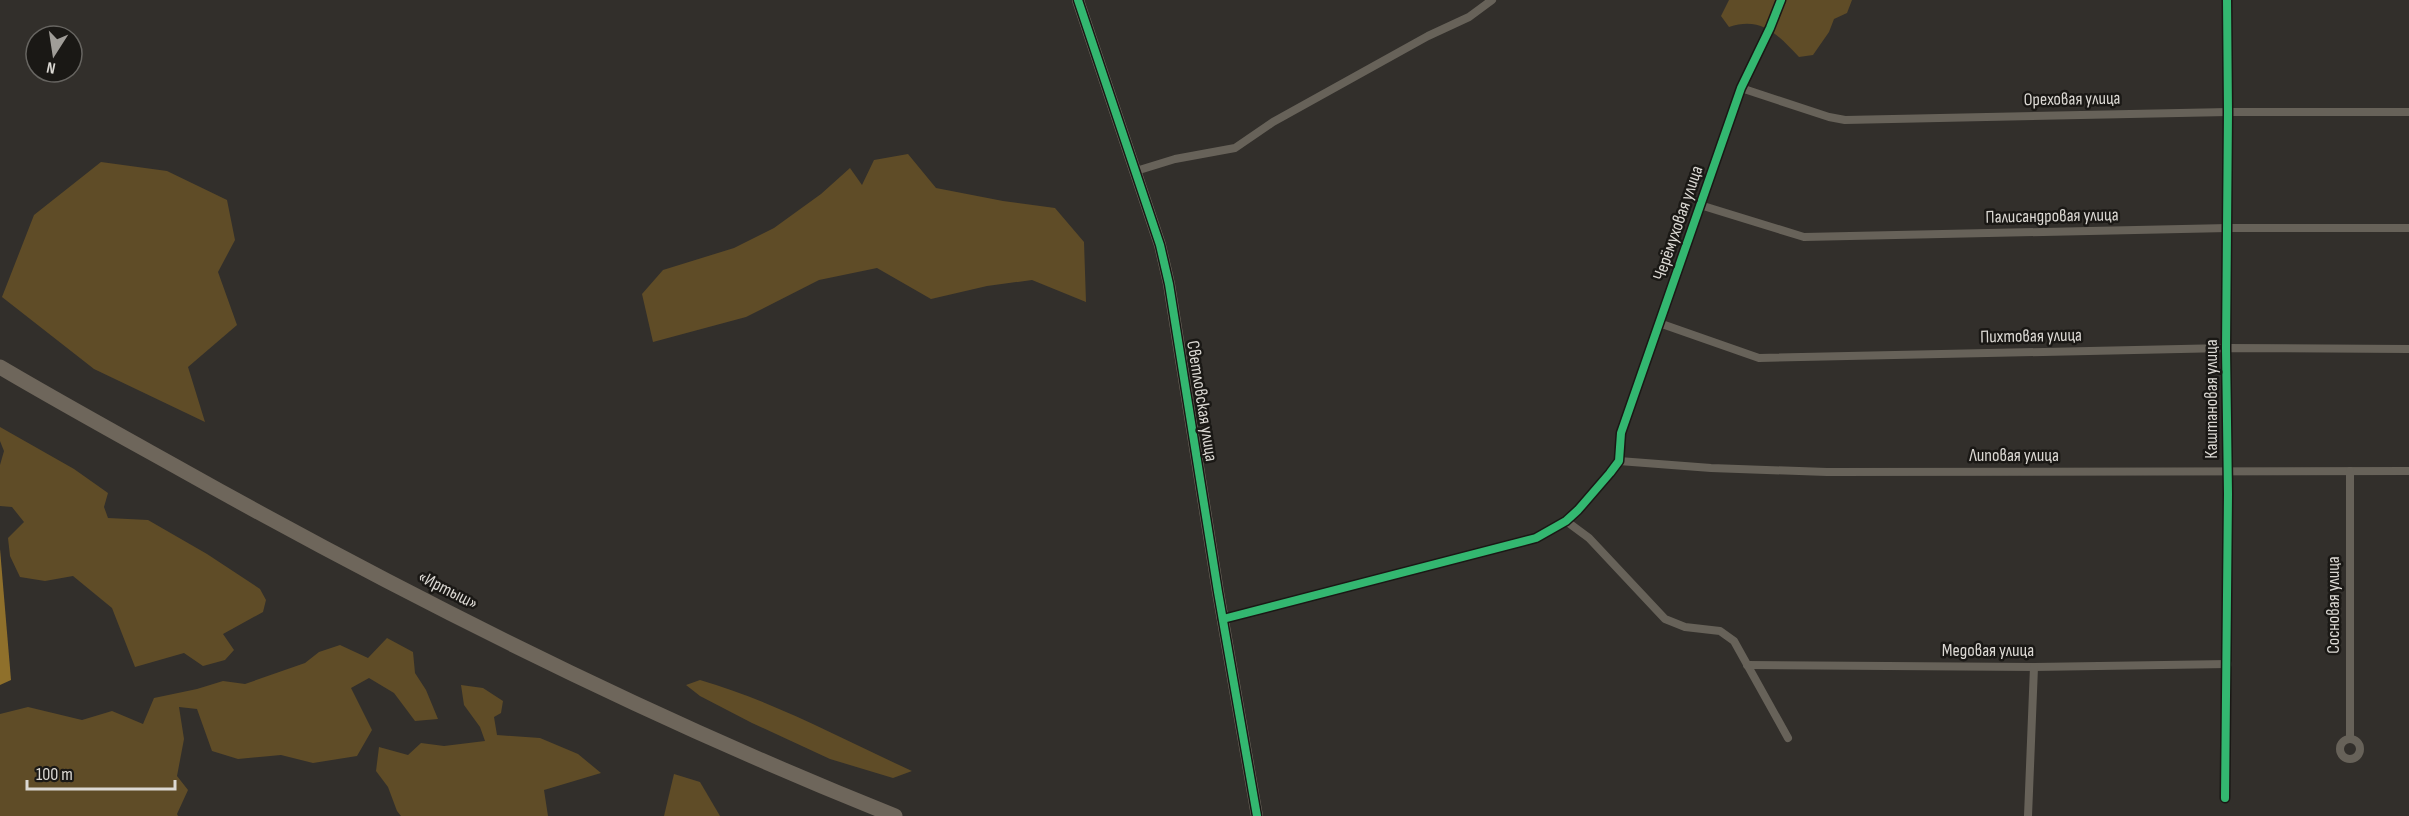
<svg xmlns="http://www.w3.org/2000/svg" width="2409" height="816" font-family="'Sofia Sans Condensed',sans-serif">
<rect width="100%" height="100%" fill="#322f2b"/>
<!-- green -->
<g fill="#5f4c27">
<path d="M1729,0H1852L1847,13L1834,19L1829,32L1813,55L1799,57C1778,35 1762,16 1729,27L1721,16Z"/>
<polygon points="908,154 936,188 1003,201 1055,208 1084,242 1086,302 1032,280 987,286 931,299 877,268 819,280 746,317 653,342 642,294 663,270 734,248 774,228 821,194 850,168 862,185 874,160"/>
<polygon points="101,162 167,171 227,200 235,240 218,272 237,325 188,367 205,422 94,369 2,297 34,215"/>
<polygon points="0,427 74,469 108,493 104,507 108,518 148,520 207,554 260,589 266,600 263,612 223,634 234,650 225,660 203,666 184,653 135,667 112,608 73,576 45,581 20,577 10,556 8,538 24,522 12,507 0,506 0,465 4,451 0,441"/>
<polygon points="387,638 413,652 415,673 426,690 438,719 415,721 394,693 369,678 351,688 372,730 357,756 313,763 281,755 238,759 212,751 197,709 179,707 184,739 177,776 188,790 177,814 178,816 0,816 0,714 28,707 82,720 112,711 143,724 154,698 197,689 223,681 245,684 305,663 319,652 340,645 368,658"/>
<path d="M700,680C773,701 842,739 912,771L893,778L830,759L752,723L700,696L686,685Z"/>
<polygon points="461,685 483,688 503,701 501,713 494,717 497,735 540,738 578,754 601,773 544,790 548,816 401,816 397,811 388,787 376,771 379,747 408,755 421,743 444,746 485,741 480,727 464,705"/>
<polygon points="674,774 700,782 720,816 664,816"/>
</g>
<!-- water -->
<polygon fill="#8f702b" points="0,549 11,680 0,685"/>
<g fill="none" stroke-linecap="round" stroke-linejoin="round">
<!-- street -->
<g stroke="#676259" stroke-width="8">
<polyline points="1741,88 1829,117 1845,120 2228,112 2409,112"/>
<polyline points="1136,171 1175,159 1235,148 1273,122 1428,36 1469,17 1492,0"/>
<polyline points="1700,205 1804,237 2228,228 2409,228"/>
<polyline points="1659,323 1759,358 2226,348 2409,349"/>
<polyline points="1619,461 1711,468 1827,472 2409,471"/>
<polyline points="2350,471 2350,739"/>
<polyline points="1566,521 1589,538 1665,619 1685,627 1720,631 1734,641 1788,738"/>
<polyline points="1223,619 1536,538 1566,521 1578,510 1610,473 1619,461 1621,433 1741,88 1770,28 1781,0"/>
<polyline points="1747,665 2034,667 2228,664"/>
<circle cx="2350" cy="749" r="10"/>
<polyline points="2225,798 2228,494 2226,348 2228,112 2227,0"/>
<polyline points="2028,816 2034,667"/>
</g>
<!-- secondary -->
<polyline stroke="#736c61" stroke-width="12" points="1078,0 1160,245 1169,284 1218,592 1257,816"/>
<!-- highway -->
<path stroke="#6e665b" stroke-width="15" d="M0,367C61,403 123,437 184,471C414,600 650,718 895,816"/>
<!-- cycleway casing -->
<g stroke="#1a1815" stroke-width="11">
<g id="cycleway">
<polyline points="1078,0 1160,245 1169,284 1218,592 1257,816"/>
<polyline points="1223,619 1536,538 1566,521 1578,510 1610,473 1619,461 1621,433 1741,88 1770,28 1781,0"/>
<polyline points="2225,798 2228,494 2226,348 2228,112 2227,0"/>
</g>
</g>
<!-- cycleway -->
<use href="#cycleway" stroke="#33b770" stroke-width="8"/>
</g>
<g text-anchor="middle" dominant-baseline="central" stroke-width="5" stroke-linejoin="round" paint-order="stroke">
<!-- street labels -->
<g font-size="18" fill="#dbd8d3" stroke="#1a1815">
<text transform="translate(2072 99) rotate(-1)">Ореховая улица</text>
<text transform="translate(2052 216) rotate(-1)">Палисандровая улица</text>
<text transform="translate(1678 223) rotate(-71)">Черёмуховая улица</text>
<text transform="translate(2031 336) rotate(-1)">Пихтовая улица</text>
<text transform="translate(2211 399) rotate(-90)">Каштановая улица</text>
<text transform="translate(1202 401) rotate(81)">Светловская улица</text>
<text x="2014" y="455">Липовая улица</text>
<text transform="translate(448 590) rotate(27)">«Иртыш»</text>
<text transform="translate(2333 605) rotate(-90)">Сосновая улица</text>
<text x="1988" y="650">Медовая улица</text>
</g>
</g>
<!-- north arrow -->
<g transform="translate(54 54) rotate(192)"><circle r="28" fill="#1a1815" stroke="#676561" stroke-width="1.5"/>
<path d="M0-4.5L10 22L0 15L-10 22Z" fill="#a09d98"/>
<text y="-9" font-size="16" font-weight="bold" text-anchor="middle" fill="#dbd8d3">N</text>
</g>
<!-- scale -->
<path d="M27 780v9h148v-9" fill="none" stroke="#dbd8d3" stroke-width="3"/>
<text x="36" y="780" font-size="18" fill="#dbd8d3" stroke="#1a1815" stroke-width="4.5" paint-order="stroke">100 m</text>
</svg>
